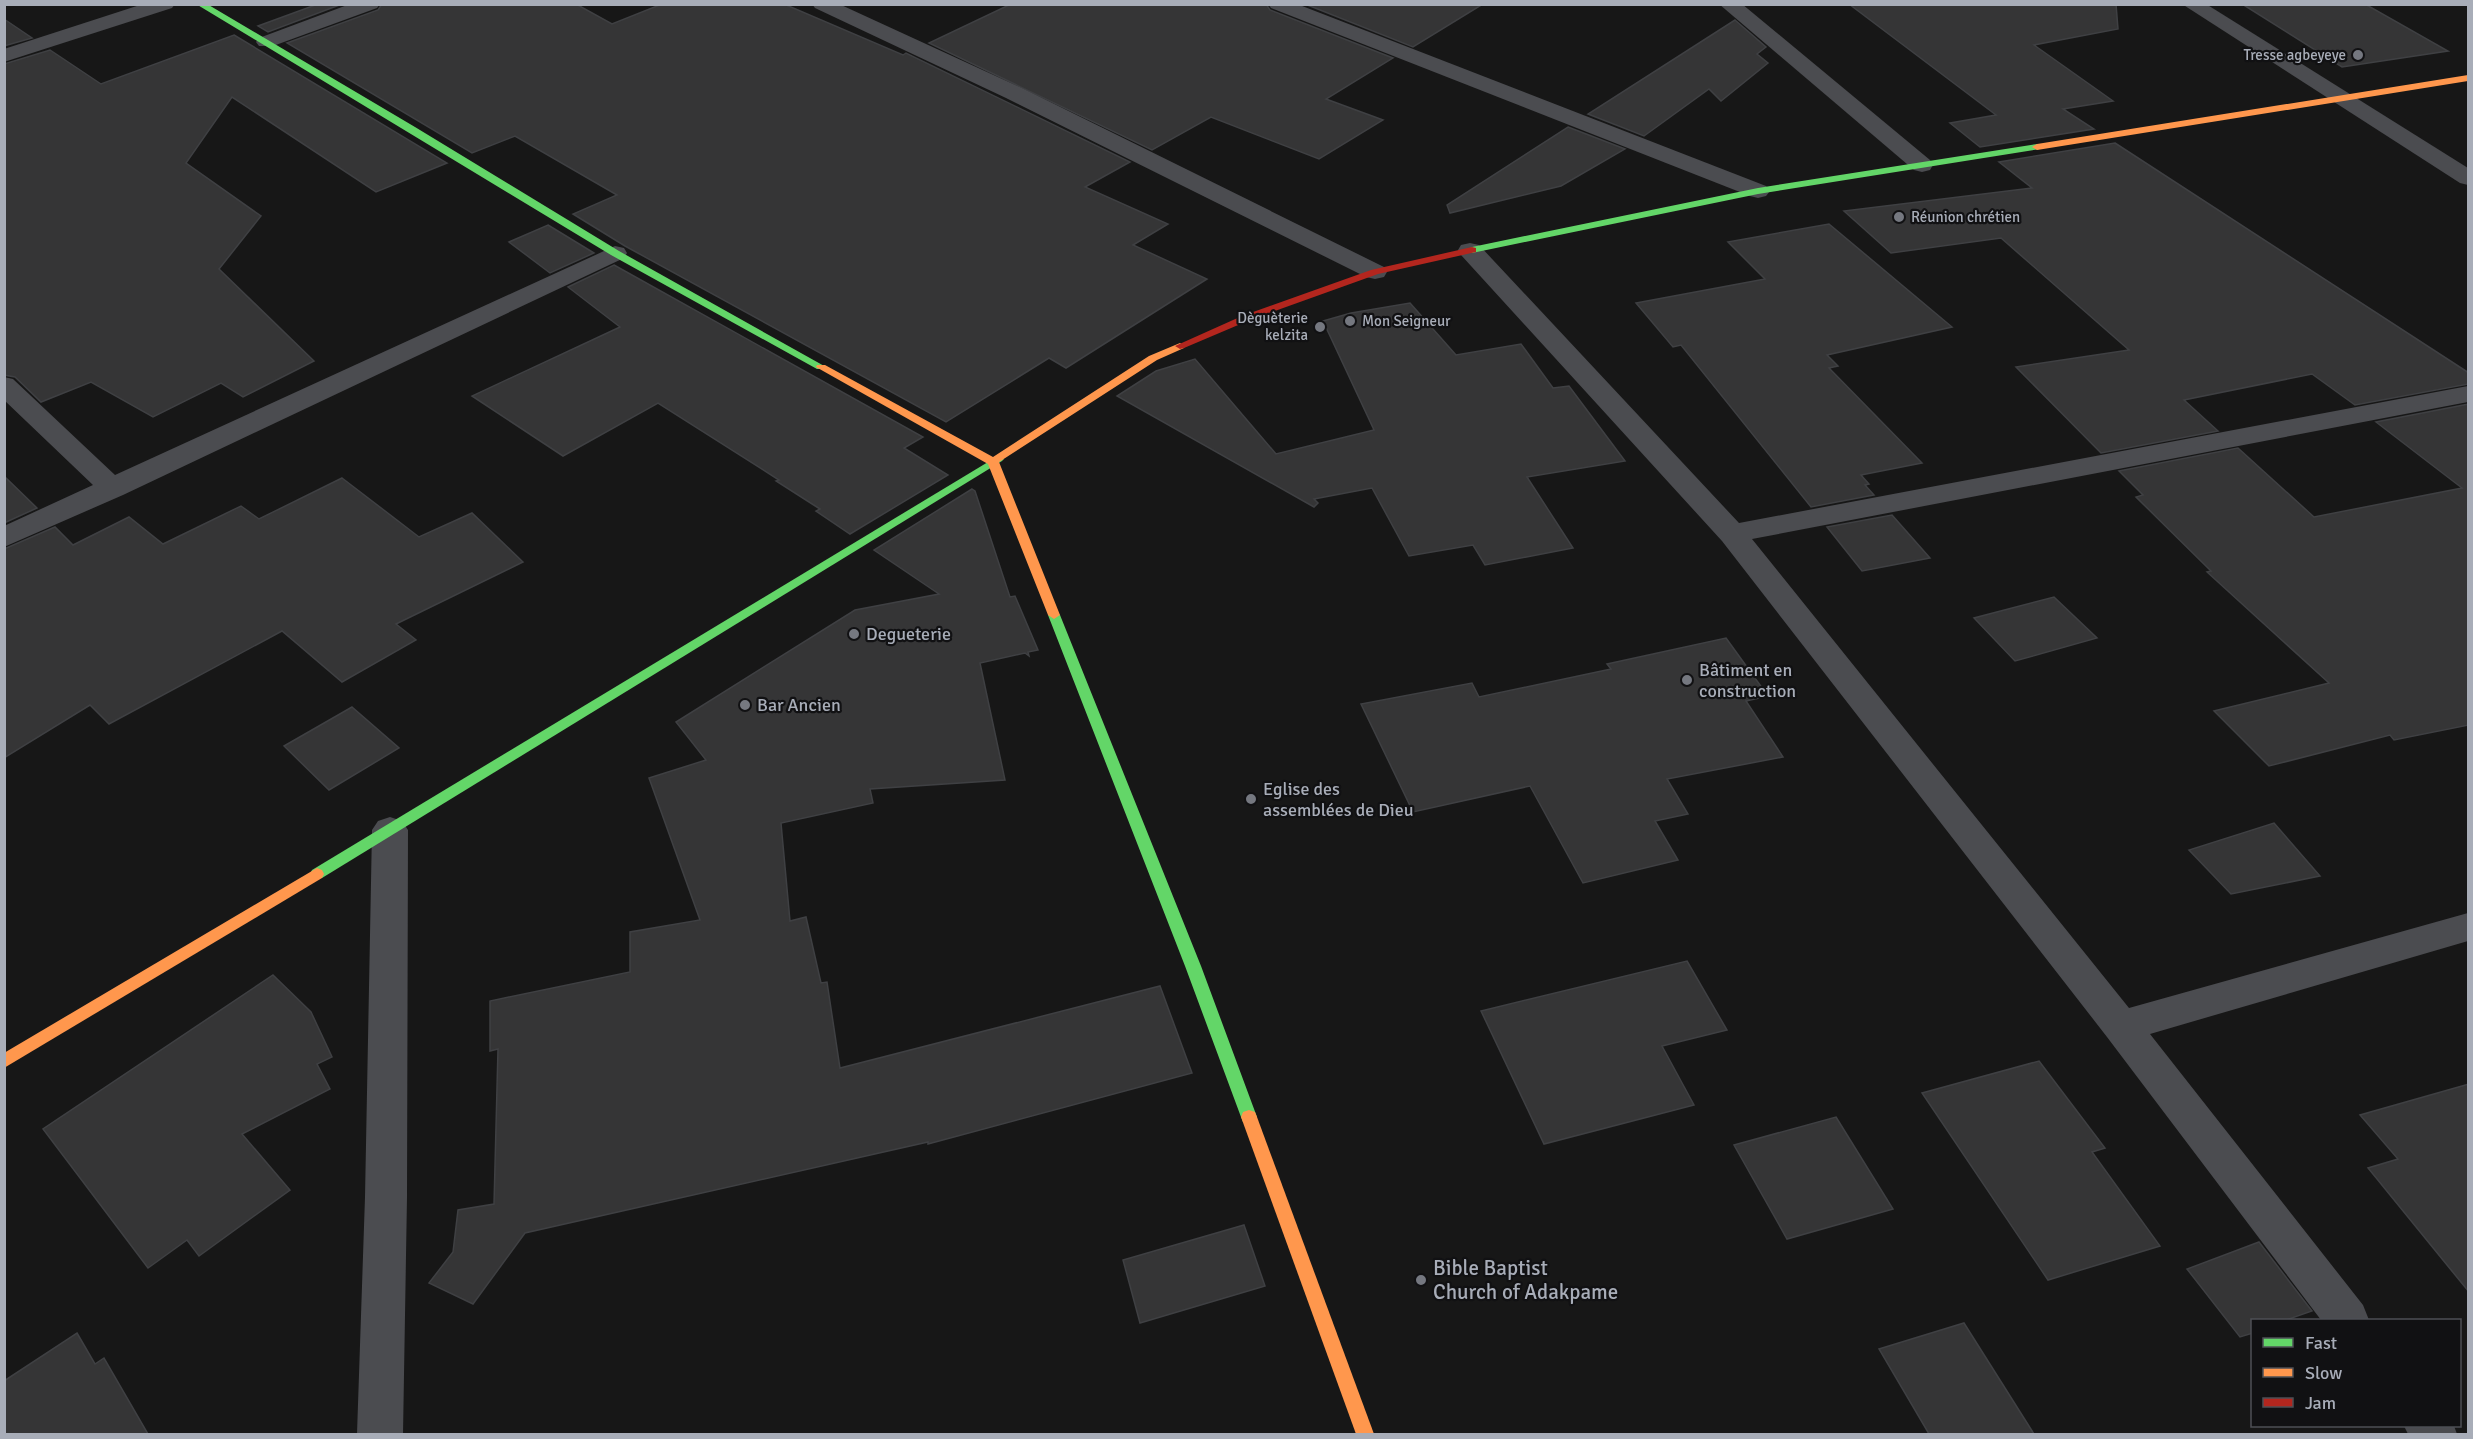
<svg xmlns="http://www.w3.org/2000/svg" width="2473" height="1439" font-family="Signika,sans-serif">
<rect width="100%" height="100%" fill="#171717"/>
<!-- building -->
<g fill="#353536" stroke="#3f4043" stroke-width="1.5">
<polygon points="318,4 342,4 268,32 258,26"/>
<polygon points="382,4 576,4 612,24 662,4 784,4 903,55 906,53 1130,162 1085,187 1168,224 1133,245 1207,279 1066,368 1049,358 946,422 625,246 573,214 617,195 515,136 472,153 287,43 378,10"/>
<polygon points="1011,4 1266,4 1270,10 1393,58 1326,99 1383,120 1319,159 1211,117 1152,150 929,43"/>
<polygon points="1305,4 1483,4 1413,47"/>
<polygon points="1849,4 2116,4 2118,29 2034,45 2113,101 2063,109 2094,129 1980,147 1950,123 1996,115"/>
<polygon points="2242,4 2365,4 2448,51 2342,67"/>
<polygon points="4,19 32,38 4,46"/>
<polygon points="1735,20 1766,47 1757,54 1768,63 1721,101 1709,89 1644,136 1588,114"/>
<polygon points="234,35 447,163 376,192 232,97 186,163 261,216 219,269 314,361 243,397 221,383 153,417 91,382 41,402 15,377 4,375 4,64 50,50 101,84"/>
<polygon points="1568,127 1625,149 1561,186 1450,213 1447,205"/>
<polygon points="2115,143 2469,373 2469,384 2355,405 2312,374 2184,400 2218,431 2101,453 2016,367 2129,350 2001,238 1891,253 1844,211 2032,188 1999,162"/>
<polygon points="1829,224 1952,327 1827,355 1838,366 1829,368 1922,463 1861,475 1869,484 1865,485 1874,495 1811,507 1681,345 1673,347 1636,303 1765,279 1728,242"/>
<polygon points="548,225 594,253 550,273 509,242"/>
<polygon points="614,265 923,437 904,448 948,475 850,534 816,511 820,509 776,481 779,480 658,403 563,456 472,396 620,327 568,287"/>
<polygon points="1410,303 1456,355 1521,344 1553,388 1569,386 1625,461 1527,477 1573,548 1485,565 1473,545 1409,556 1372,488 1314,499 1318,503 1314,507 1117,396 1156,371 1195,359 1276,454 1374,430 1323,321 1351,313"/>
<polygon points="2469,404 2469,725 2394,740 2390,735 2269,766 2214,711 2329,683 2207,572 2211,571 2136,497 2143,495 2119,471 2238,448 2314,517 2462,488 2376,422"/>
<polygon points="4,476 37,508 4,523"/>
<polygon points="342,478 419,537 472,513 523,562 396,624 416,640 342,682 282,631 109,724 90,705 4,758 4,549 55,527 73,545 129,517 163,544 241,506 259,519"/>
<polygon points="972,489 975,491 1010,597 1015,596 1038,650 1028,652 1029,656 1025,653 980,663 1005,780 870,789 873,803 781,823 790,921 806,917 821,983 827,982 840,1068 1160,986 1192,1073 928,1144 928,1142 525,1233 473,1304 429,1283 453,1252 458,1210 494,1204 498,1049 490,1051 490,1001 630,972 630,932 700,920 649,778 706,760 676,722 855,610 939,594 874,550"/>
<polygon points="1892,515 1930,558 1862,571 1827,527"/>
<polygon points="2054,597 2097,638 2015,661 1974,618"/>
<polygon points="1726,638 1768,696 1746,701 1783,757 1667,779 1688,814 1655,821 1678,860 1583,883 1530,786 1413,812 1361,704 1472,683 1479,697 1611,669 1607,664"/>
<polygon points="352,707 399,748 329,790 284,746"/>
<polygon points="2274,823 2320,876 2231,894 2189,850"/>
<polygon points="1687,961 1727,1030 1662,1046 1694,1105 1544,1144 1481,1011"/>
<polygon points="273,975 311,1012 332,1057 317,1064 330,1089 242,1134 290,1190 199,1256 187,1240 148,1268 43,1129"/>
<polygon points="2039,1061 2105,1148 2092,1152 2160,1246 2048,1280 1922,1093"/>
<polygon points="2469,1084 2469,1292 2368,1168 2398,1159 2360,1115"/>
<polygon points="1836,1117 1893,1209 1787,1239 1734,1145"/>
<polygon points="1244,1225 1265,1286 1140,1323 1123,1260"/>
<polygon points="2259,1242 2312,1311 2286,1320 2253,1320 2253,1333 2240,1337 2187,1269"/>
<polygon points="1964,1323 2034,1434 1929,1434 1879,1349"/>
<polygon points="77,1333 95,1364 104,1358 148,1434 4,1434 4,1381"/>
</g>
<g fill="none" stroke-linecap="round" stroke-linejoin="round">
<!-- street -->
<g fill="#4b4c50" fill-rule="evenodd">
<polygon points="143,4 175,4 172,8 4,62 4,49"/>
<polygon points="350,4 380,4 377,8 273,46 259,46 256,42 259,38"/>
<polygon points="812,4 839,4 1022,88 1384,267 1387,272 1384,277 1375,279 1366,277 1006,98 815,8"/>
<polygon points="1268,4 1297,4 1766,186 1770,191 1766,196 1758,198 1750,196 1271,8"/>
<polygon points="1719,4 1742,4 1930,160 1933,165 1930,170 1922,172 1914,170"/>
<polygon points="2182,4 2206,4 2468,168 2468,185 2460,183"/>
<polygon points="1470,243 1479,245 1739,523 2468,386 2468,402 1752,539 2129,1008 2468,913 2468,941 2150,1034 2363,1305 2369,1320 2321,1320 2107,1037 1722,541 1461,255 1458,250 1461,245"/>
<polygon points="615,246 624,248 627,253 624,258 123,495 4,547 4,526 93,485 4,400 4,377 13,379 115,475"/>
<polygon points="390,817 402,821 408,830 407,1197 403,1434 357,1434 365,1197 372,830 378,821"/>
<polygon points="2404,1426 2454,1426 2457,1434 2408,1434"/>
</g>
<!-- fast -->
<g fill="#63d668" fill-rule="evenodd">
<polygon points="196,4 207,4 415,127 619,251 826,367 825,369 817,369 611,255"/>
<polygon points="2037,144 2040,145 2040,149 1758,194 1472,253 1467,250 1472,247 1758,188"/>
<polygon points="998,456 1004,459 1002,461 322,878 312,878 310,874 312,870"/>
<polygon points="1054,611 1060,615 1201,966 1257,1117 1255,1122 1249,1124 1243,1122 1241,1117 1185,966 1048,615"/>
</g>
<!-- slow -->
<g fill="#ff974d" fill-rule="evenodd">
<polygon points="2468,75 2468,81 2037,150 2032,147 2037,144"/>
<polygon points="1180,343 1185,346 1184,348 1157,360 999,462 1060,615 1054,619 1048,615 988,464 816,367 817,365 825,365 993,457 1149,356"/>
<polygon points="317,868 322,870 324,874 322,878 4,1068 4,1053"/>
<polygon points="1249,1110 1255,1112 1257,1117 1374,1434 1356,1434 1241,1117 1243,1112"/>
</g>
<!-- jam -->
<polygon fill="#b3261e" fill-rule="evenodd" points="1472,247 1476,248 1476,252 1378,274 1250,320 1184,348 1180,349 1175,346 1242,316 1371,270"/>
</g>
<!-- markers -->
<g fill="#757880" stroke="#111113" stroke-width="2">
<circle cx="2358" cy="55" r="6"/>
<circle cx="1899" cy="217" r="6"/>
<circle cx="1350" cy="321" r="6"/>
<circle cx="1320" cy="327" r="6"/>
<circle cx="854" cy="634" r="6"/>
<circle cx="1687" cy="680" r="6"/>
<circle cx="745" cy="705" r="6"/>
<circle cx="1251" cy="799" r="6"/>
<circle cx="1421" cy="1280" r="6"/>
</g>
<g text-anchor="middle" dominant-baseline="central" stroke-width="4.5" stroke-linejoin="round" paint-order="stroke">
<!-- far-poi labels -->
<g font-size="15" fill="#a8adb8" stroke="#111113" text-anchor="end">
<text x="2346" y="55">Tresse agbeyeye</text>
<text x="1911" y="217" text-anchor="start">Réunion chrétien</text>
<text x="1308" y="318">Dèguèterie<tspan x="1308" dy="17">kelzita</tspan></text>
<text x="1362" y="321" text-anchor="start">Mon Seigneur</text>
</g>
<!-- poi labels -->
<g font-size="18" fill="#a8adb8" stroke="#111113" text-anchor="start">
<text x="866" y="634">Degueterie</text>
<text x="1699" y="670">Bâtiment en<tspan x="1699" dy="21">construction</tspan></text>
<text x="757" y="705">Bar Ancien</text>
<text x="1263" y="789">Eglise des<tspan x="1263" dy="21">assemblées de Dieu</tspan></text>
</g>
<!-- near-poi labels -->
<g font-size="21" fill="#a8adb8" stroke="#111113" text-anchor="start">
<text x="1433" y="1268">Bible Baptist<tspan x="1433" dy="24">Church of Adakpame</tspan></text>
</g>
</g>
<!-- border -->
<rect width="2473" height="1439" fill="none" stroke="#a8adb8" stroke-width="12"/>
<!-- legend -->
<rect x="2251" y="1319" width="210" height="108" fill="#111113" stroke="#4d4f55" stroke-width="1.5"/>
<rect x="2263" y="1338" width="30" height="9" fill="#63d668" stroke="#4d4f55" stroke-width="1.5"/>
<text x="2305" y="1349" font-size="18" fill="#a8adb8">Fast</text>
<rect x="2263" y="1368" width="30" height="9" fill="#ff974d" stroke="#4d4f55" stroke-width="1.5"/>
<text x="2305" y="1379" font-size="18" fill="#a8adb8">Slow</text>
<rect x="2263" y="1398" width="30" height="9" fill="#b3261e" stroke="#4d4f55" stroke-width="1.5"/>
<text x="2305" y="1409" font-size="18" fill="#a8adb8">Jam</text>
</svg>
